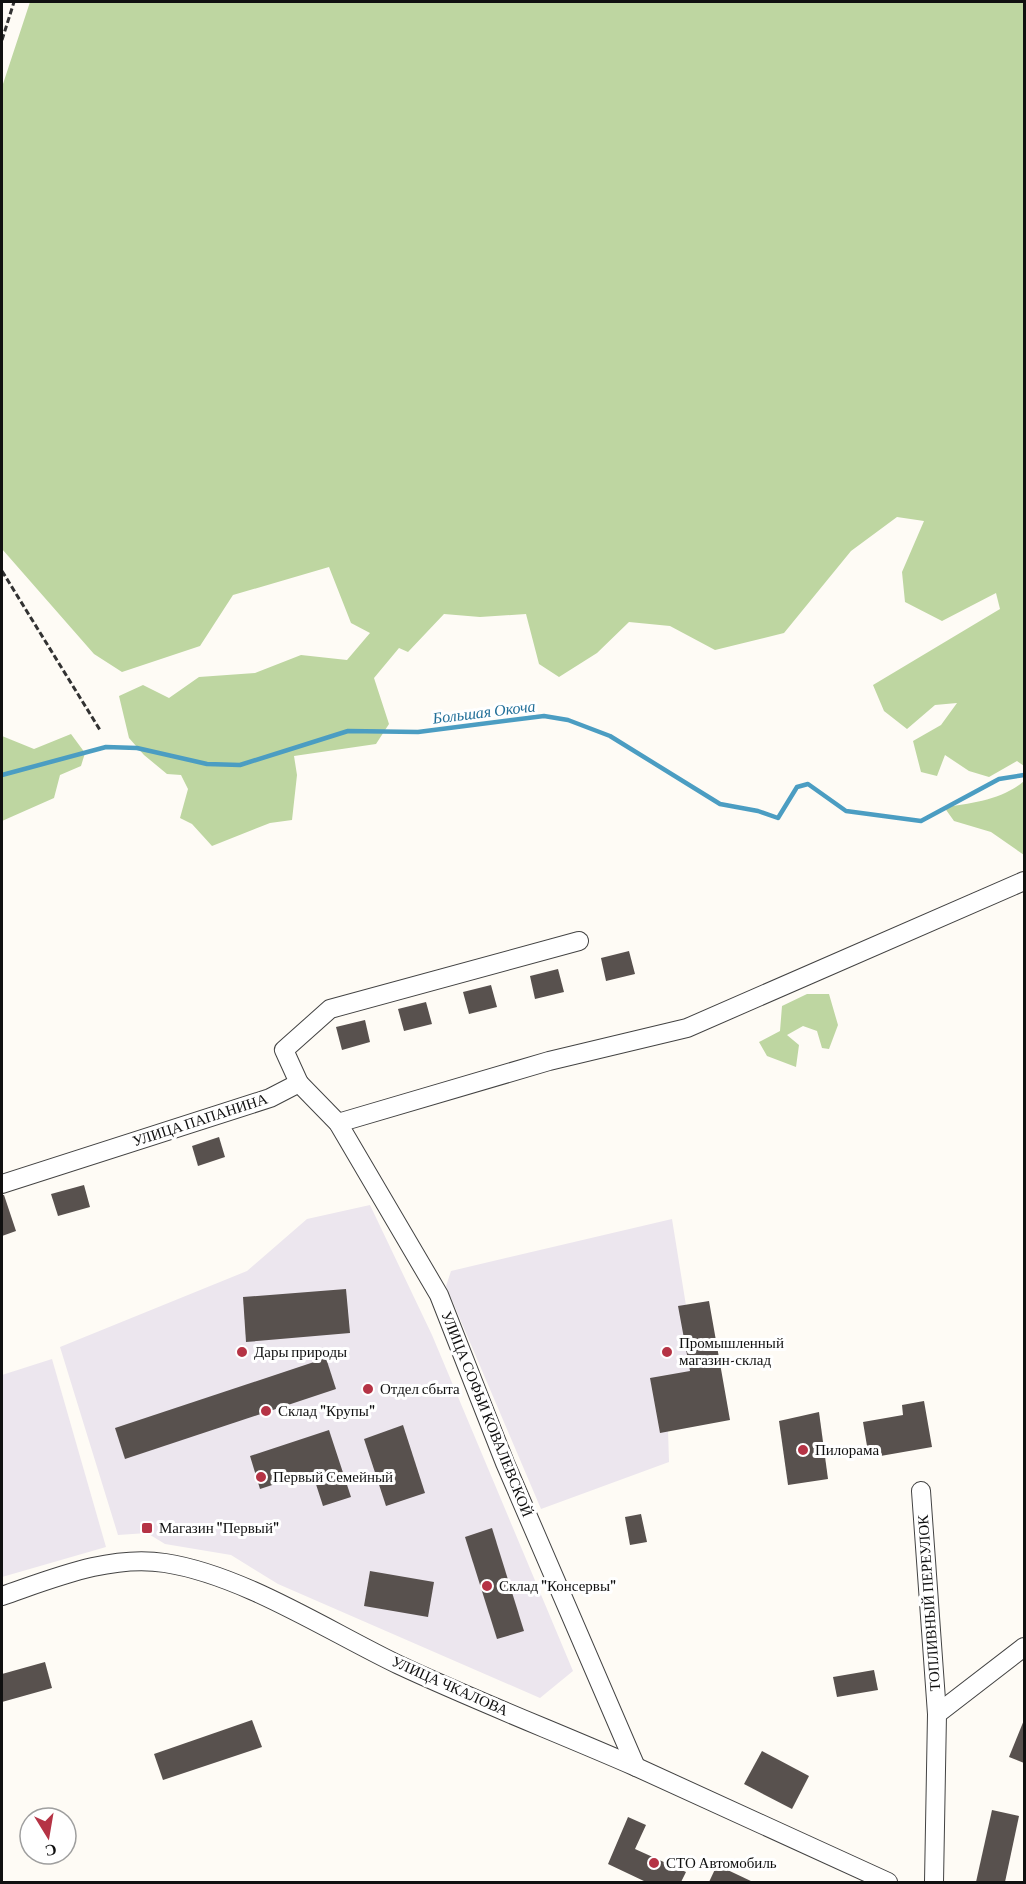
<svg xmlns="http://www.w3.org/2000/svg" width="1026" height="1884" font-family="'Crimson Pro',serif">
<rect width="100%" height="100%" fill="#fefbf5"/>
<!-- industrial -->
<g fill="#ece6ee">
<polygon points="370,1205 432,1335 573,1671 540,1698 278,1584 231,1555 165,1544 147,1533 118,1535 60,1347 247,1271 307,1219"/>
<polygon points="672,1219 705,1423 668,1430 669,1462 541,1509 446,1286 451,1271"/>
<polygon points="52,1359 106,1547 2,1577 2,1375"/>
</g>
<!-- forest -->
<g fill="#bed6a1">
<polygon points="30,2 1024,2 1024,766 1017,761 989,777 969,771 945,755 937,776 921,772 913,741 941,725 957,703 935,705 907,729 884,711 873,685 1000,609 996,593 942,621 905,602 902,572 924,521 897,517 851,551 784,633 715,650 670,626 629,622 597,653 559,677 539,664 526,614 480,617 444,614 408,652 399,648 374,678 389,724 376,744 294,756 297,775 292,820 270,823 212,846 192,824 180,818 188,789 181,775 167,774 144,755 129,738 119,696 143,685 169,698 199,677 255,673 301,655 347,660 370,633 351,623 329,567 233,595 200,646 122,672 94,654 2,549 2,87"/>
<polygon points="71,734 85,753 81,766 60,775 54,798 2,821 2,736 34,749"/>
<path d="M1024,781V855L991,832L954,821L944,807C970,804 1004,799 1024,781Z"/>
<polygon points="807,994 829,994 838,1025 829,1049 822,1048 817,1031 803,1026 787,1035 799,1045 796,1067 767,1056 759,1042 780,1031 782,1006"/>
</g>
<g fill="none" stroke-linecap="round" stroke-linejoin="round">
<!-- stream -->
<polyline stroke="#4b9dc2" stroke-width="4.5" points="2,775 106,747 137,748 207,764 240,765 348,731 418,732 544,716 568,720 610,736 720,804 758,811 778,818 797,787 808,784 846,811 921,821 999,779 1024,775"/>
</g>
<!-- building -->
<g fill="#58514e">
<polygon points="629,951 635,974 606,981 601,958"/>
<polygon points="558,969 564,992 535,999 530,976"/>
<polygon points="491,985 497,1007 469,1014 463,992"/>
<polygon points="426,1002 432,1024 404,1031 398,1009"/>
<polygon points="365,1020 370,1042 342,1050 336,1027"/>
<polygon points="219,1137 225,1157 198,1166 192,1146"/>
<polygon points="84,1185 90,1207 58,1216 51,1194"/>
<polygon points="2,1195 4,1195 16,1231 2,1236"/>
<polygon points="346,1289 350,1333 246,1342 243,1297"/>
<polygon points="709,1301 730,1420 660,1433 650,1378 690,1371 678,1306"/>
<polygon points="326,1358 336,1389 125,1459 115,1428"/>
<polygon points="924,1401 932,1447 869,1458 863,1422 903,1415 902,1405"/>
<polygon points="819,1412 828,1479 788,1485 779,1421"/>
<polygon points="403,1425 425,1493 386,1506 364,1439"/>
<polygon points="329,1430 351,1497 323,1506 312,1472 260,1489 250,1456"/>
<polygon points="641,1514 647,1542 630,1545 625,1517"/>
<polygon points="492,1528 524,1631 497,1639 465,1537"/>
<polygon points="370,1571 434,1582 428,1617 364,1606"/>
<polygon points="45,1662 52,1688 2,1702 2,1674"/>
<polygon points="874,1670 878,1690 837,1697 833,1677"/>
<polygon points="252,1720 262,1747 163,1780 154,1754"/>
<polygon points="1024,1720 1024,1763 1009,1757"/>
<polygon points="762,1751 809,1776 792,1809 744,1784"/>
<polygon points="992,1810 1019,1816 1005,1882 976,1882"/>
<polygon points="628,1817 646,1825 635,1849 686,1872 681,1882 646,1882 608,1864"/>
<polygon points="717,1865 753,1882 709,1882"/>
</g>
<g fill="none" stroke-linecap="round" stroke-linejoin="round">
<!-- minor casing -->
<g stroke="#434343" stroke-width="20">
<g id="minor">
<polyline points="299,1083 338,1123 439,1295 505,1463 636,1767"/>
<polyline points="338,1123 549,1061 687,1028 1024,881"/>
<polyline points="2,1184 270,1098 299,1083 284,1050 330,1009 579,941"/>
<polyline points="921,1491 937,1714 934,1882"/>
<path d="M2,1596C52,1579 111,1554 165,1563C243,1575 328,1631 399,1665C476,1701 556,1732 634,1766C719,1804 803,1844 888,1882"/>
<polyline points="937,1714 1024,1647"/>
</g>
</g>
<!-- path -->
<g stroke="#323232" stroke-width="3" stroke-dasharray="6 3" stroke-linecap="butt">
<polyline points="2,40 14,2"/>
<polyline points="2,571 100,730"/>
</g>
<!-- minor -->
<use href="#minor" stroke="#fff" stroke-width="18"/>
</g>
<!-- markers -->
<g fill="#b53345" stroke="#fff" stroke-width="2">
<circle cx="242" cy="1352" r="6"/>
<circle cx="667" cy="1352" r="6"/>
<circle cx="368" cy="1389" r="6"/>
<circle cx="266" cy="1411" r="6"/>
<circle cx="803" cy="1450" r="6"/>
<circle cx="261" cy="1477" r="6"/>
<rect x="141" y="1522" width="12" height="12" rx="3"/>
<circle cx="487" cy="1586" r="6"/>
<circle cx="654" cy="1863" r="6"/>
</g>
<g text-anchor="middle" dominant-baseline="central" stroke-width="6" stroke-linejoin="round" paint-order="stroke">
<!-- street labels -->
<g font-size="15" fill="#101010" stroke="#fff">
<text transform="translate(200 1120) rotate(-18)">УЛИЦА ПАПАНИНА</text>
<text transform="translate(487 1414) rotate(68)">УЛИЦА СОФЬИ КОВАЛЕВСКОЙ</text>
<text transform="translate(929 1603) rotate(-94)">ТОПЛИВНЫЙ ПЕРЕУЛОК</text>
<text transform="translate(450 1686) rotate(24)">УЛИЦА ЧКАЛОВА</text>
</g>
<!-- poi labels -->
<g font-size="15" fill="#101010" stroke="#fff" text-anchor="start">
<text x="679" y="1343">Промышленный<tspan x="679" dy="17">магазин-склад</tspan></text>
<text x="254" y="1352">Дары природы</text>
<text x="380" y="1389">Отдел сбыта</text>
<text x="278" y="1411">Склад "Крупы"</text>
<text x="815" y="1450">Пилорама</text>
<text x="273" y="1477">Первый Семейный</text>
<text x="159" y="1528">Магазин "Первый"</text>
<text x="499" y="1586">Склад "Консервы"</text>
<text x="666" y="1863">СТО Автомобиль</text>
</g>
<!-- water labels -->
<g font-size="16" font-style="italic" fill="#237099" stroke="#fff">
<text transform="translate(484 712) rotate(-7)">Большая Окоча</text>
</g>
</g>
<!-- border -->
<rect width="1026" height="1884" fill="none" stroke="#101010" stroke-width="6"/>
<!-- north arrow -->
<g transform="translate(48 1836) rotate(169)"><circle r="28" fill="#ffffff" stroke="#9f9f9f" stroke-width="1.5"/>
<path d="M0-4.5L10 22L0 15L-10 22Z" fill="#b53345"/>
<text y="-9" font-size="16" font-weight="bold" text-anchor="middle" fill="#101010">С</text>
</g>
</svg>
